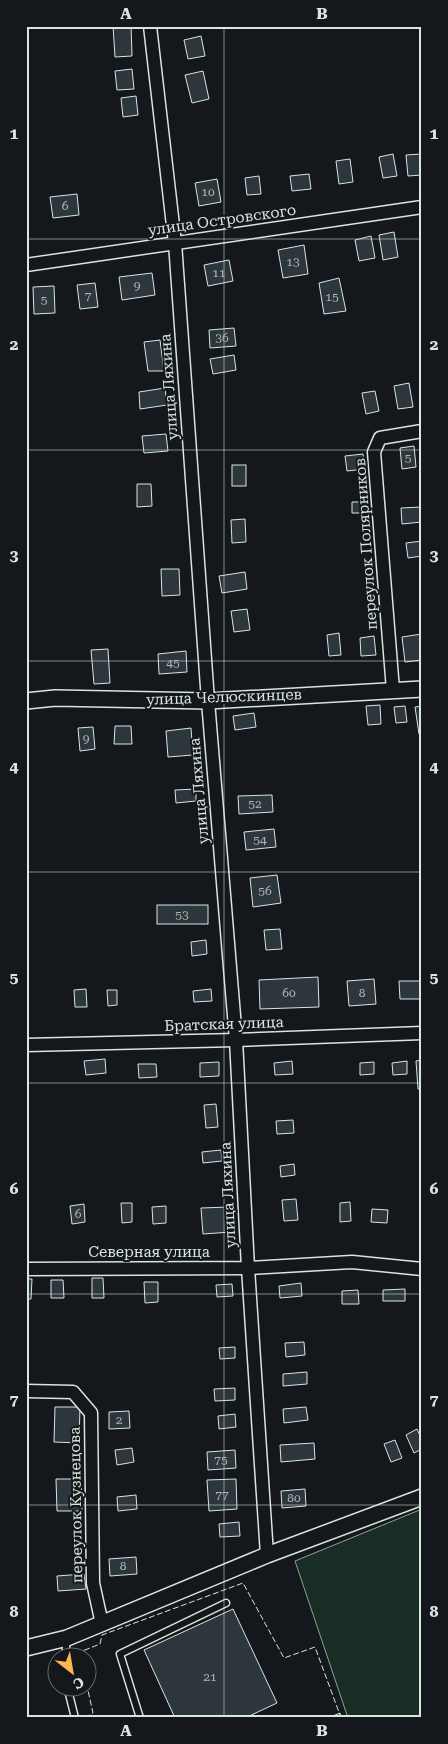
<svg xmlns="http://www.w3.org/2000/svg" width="448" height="1744" font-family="'Roboto Serif',serif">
<rect width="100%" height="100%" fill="#14181c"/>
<!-- green -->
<polygon fill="#1a2d24" stroke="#939e99" points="422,1509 422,1718 348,1718 295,1561"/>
<!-- building -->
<g fill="#2c363c" stroke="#d8e6dc">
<polygon points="113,26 131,26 132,56 115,57"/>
<polygon points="201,36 205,56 188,59 184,40"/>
<polygon points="132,69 134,89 117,90 115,71"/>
<polygon points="203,71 209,99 192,103 185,75"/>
<polygon points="136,96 138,115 123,117 121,98"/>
<polygon points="393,154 397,176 383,178 379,157"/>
<polygon points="421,154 422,175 408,176 406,155"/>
<polygon points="350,159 353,182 339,184 336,161"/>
<polygon points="309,174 311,189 292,191 290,176"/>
<polygon points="259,176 261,194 247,195 245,178"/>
<polygon points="217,179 221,202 199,206 195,183"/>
<polygon points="77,194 79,215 53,218 50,197"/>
<polygon points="394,232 398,257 383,260 379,235"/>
<polygon points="371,236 375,258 359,261 355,240"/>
<polygon points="304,245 308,274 283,278 278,250"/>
<polygon points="229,260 233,281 208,286 204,265"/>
<polygon points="152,273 155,295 122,300 119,277"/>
<polygon points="339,278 346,311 324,314 319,283"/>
<polygon points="95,283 98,307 80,309 77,285"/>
<polygon points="54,286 55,313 34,314 33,287"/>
<polygon points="234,328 236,346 210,348 209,330"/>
<polygon points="160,340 164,371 148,371 144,342"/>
<polygon points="234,355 236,370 213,374 210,359"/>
<polygon points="409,383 413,407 398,409 394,386"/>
<polygon points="165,388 167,405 140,409 139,392"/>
<polygon points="375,391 379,411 366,414 362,393"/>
<polygon points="166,434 168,451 144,453 142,436"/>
<polygon points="414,446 416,467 402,469 400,448"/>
<polygon points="363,454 365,469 347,471 345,456"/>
<rect x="232" y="465" width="14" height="21"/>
<polygon points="137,484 151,484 152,506 137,507"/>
<polygon points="352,502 368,502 369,513 352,513"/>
<polygon points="421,507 422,522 402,524 401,508"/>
<polygon points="245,519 246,542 232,543 231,520"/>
<polygon points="422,541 422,556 408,558 406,543"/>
<polygon points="161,569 179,569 180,595 162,596"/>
<polygon points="245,572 247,589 222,593 219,576"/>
<polygon points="247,609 250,630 234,632 231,611"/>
<polygon points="339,633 341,655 329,656 327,635"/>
<polygon points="422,634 422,660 405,662 402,637"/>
<polygon points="374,636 376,655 361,656 360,638"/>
<polygon points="108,649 110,683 94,684 91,650"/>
<polygon points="186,651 187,672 159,674 158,654"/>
<polygon points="380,705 381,724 368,725 366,706"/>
<polygon points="405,706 407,722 396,723 394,707"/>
<polygon points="422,706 422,734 419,734 415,707"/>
<polygon points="254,713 256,727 235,730 233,716"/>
<polygon points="115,726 131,726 132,744 114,744"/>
<polygon points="93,727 95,749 80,751 78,728"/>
<polygon points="191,728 193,755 168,757 166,731"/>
<polygon points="196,789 196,801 176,803 175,790"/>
<polygon points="272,795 273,812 239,814 238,796"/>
<polygon points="274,829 276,847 246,850 244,832"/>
<polygon points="277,875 281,903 253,907 250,878"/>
<rect x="157" y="905" width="51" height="19"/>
<polygon points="280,929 282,949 266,950 264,930"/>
<polygon points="206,940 207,954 192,956 191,942"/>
<polygon points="318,977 319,1007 260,1009 259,980"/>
<polygon points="374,979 376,1004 349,1006 347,981"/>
<polygon points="399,981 422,981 422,999 400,999"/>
<polygon points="86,989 87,1007 75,1007 74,990"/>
<polygon points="211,989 212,1001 194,1002 193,991"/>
<polygon points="107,990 117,990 117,1005 108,1006"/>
<polygon points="105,1059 106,1073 86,1075 84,1061"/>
<polygon points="422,1060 422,1089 418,1089 416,1061"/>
<polygon points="292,1061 293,1074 275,1075 274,1063"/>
<polygon points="407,1061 407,1074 393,1075 392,1063"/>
<polygon points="219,1062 219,1076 200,1077 200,1063"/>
<polygon points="374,1062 374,1074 360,1075 360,1063"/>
<polygon points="138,1064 156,1064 157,1077 139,1078"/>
<polygon points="216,1104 218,1127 206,1128 204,1105"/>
<polygon points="293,1120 294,1133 277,1134 276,1121"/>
<polygon points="221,1150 222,1161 203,1163 202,1152"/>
<polygon points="294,1164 295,1175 281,1177 280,1166"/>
<polygon points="296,1199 298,1220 284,1221 282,1200"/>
<polygon points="350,1202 351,1221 340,1222 340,1203"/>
<polygon points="121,1203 132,1203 132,1222 122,1223"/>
<polygon points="84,1204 85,1222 72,1224 70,1206"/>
<polygon points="166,1206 166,1223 153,1224 152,1207"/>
<polygon points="229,1207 231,1232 203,1234 201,1208"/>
<polygon points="372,1209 388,1210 387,1223 371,1222"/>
<polygon points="92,1278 103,1278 104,1298 92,1298"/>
<polygon points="26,1279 32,1279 31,1299 26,1299"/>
<polygon points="51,1280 63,1280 64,1298 51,1298"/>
<polygon points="144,1282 158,1282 158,1302 145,1303"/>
<polygon points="301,1283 302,1296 280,1298 279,1286"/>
<polygon points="232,1284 233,1296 217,1297 216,1285"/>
<polygon points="405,1289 405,1301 383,1301 383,1290"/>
<polygon points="358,1290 359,1304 342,1304 342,1291"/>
<polygon points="304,1342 305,1355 286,1357 285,1343"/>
<polygon points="235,1347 235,1358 220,1359 219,1348"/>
<polygon points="307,1372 307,1384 283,1386 283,1374"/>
<polygon points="235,1388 235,1400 215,1401 214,1389"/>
<polygon points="55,1407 80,1407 79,1443 54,1442"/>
<polygon points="306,1407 308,1420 284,1423 283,1409"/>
<polygon points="129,1411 130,1428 109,1429 109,1412"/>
<polygon points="235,1414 236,1427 219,1429 218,1416"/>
<polygon points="417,1429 422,1440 422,1449 414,1453 406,1435"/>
<polygon points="395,1440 402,1458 391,1462 384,1444"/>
<polygon points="314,1443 315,1459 281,1462 280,1445"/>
<polygon points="132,1448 134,1462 117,1465 115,1450"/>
<polygon points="235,1450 236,1468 208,1470 207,1452"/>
<polygon points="56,1479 81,1479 82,1511 57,1511"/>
<polygon points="236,1479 237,1509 209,1511 207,1480"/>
<polygon points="305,1489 306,1506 282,1508 281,1491"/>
<polygon points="136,1495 137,1509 118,1511 117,1497"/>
<polygon points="239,1522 240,1536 220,1537 219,1524"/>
<polygon points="136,1557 137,1574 110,1576 109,1559"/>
<polygon points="84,1574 86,1589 58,1591 57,1576"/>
<polygon points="233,1609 277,1703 245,1718 175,1718 144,1650"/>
<polygon points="340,1713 341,1718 328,1718"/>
</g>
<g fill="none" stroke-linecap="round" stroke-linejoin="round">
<!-- service casing -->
<g stroke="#d8e6dc" stroke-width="9">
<g id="service">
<polyline points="65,1656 67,1638"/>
<polyline points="67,1686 75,1718"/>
<polyline points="140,1718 120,1654 226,1603"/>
</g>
</g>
<!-- minor casing -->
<g stroke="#d8e6dc" stroke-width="15">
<g id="minor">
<polyline points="150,26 175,243 208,701 236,1040 248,1268 267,1555"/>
<polyline points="26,265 422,207"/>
<polyline points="393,690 374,452 380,438 422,431"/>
<polyline points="26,1045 236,1040 422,1033"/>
<polyline points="26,1269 248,1268 352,1262 422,1269"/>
<polyline points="26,1391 73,1392 91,1413 93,1583 102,1624"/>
</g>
</g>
<!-- tertiary casing -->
<g stroke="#d8e6dc" stroke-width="18">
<g id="tertiary">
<polyline points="26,701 55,698 208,701 422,689"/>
<polyline points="26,1648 67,1638 267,1555 422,1497"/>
</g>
</g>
<!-- service -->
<use href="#service" stroke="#14181c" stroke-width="6"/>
<!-- minor -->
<use href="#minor" stroke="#14181c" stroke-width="12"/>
<!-- tertiary -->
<use href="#tertiary" stroke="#14181c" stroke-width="15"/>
<!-- fence -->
<g stroke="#d8e6dc" stroke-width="1" stroke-dasharray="6 2.5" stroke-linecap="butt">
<polyline points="81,1656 80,1652 100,1644 102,1635 243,1583 284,1658 315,1647 340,1715"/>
<polyline points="85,1718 93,1713 87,1686"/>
</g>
</g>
<!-- grid -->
<path fill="none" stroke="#d8e6dc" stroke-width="1" stroke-opacity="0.55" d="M224,26V1718M26,239H422M26,450H422M26,661H422M26,872H422M26,1083H422M26,1294H422M26,1505H422"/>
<g text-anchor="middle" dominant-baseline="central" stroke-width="4" stroke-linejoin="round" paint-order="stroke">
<!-- number labels -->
<g font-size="12" fill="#adbab4">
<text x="208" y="192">10</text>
<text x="65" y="206">6</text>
<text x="293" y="262">13</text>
<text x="219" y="273">11</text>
<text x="137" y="286">9</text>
<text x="88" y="296">7</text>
<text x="332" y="297">15</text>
<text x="44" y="300">5</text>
<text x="222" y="338">36</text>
<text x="408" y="458">5</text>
<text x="173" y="663">45</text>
<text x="86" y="739">9</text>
<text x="255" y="804">52</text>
<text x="260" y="840">54</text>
<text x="265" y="891">56</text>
<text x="182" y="915">53</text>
<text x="289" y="993">60</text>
<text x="362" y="993">8</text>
<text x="78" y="1214">6</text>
<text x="119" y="1420">2</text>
<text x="221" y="1460">75</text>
<text x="222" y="1495">77</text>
<text x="294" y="1498">80</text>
<text x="123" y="1566">8</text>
<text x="210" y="1677">21</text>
</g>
<!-- street labels -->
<g font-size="15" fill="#d8e6dc" stroke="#14181c">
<text transform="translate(222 220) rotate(-8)">улица Островского</text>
<text transform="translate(169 387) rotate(-94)">улица Ляхина</text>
<text transform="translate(366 544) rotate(-94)">переулок Полярников</text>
<text transform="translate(224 697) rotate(-2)">улица Челюскинцев</text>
<text transform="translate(199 791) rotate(-95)">улица Ляхина</text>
<text transform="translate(224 1024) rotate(-2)">Братская улица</text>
<text transform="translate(228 1195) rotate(-93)">улица Ляхина</text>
<text x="149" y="1252">Северная улица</text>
<text transform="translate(76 1505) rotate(-91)">переулок Кузнецова</text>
</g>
</g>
<!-- border -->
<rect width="448" height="1744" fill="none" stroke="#14181c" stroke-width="55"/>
<!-- north arrow -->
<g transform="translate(72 1672) rotate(149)"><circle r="24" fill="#14181c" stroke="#626a69"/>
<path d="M0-4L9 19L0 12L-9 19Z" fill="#ffb74d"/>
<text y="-8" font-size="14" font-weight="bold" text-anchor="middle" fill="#d8e6dc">С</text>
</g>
<rect x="28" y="28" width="392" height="1688" fill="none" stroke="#d8e6dc" stroke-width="2"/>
<g font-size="16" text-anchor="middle" font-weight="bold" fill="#d8e6dc">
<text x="126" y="19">A</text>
<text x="322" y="19">B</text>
<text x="14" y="139">1</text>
<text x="434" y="139">1</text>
<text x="14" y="350">2</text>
<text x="434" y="350">2</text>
<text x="14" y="561">3</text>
<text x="434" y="561">3</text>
<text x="14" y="772">4</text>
<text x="434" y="772">4</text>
<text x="14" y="983">5</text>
<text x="434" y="983">5</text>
<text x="14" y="1194">6</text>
<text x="434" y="1194">6</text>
<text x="14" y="1405">7</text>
<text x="434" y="1405">7</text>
<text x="14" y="1617">8</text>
<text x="434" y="1617">8</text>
<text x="126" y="1736">A</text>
<text x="322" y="1736">B</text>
</g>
</svg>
